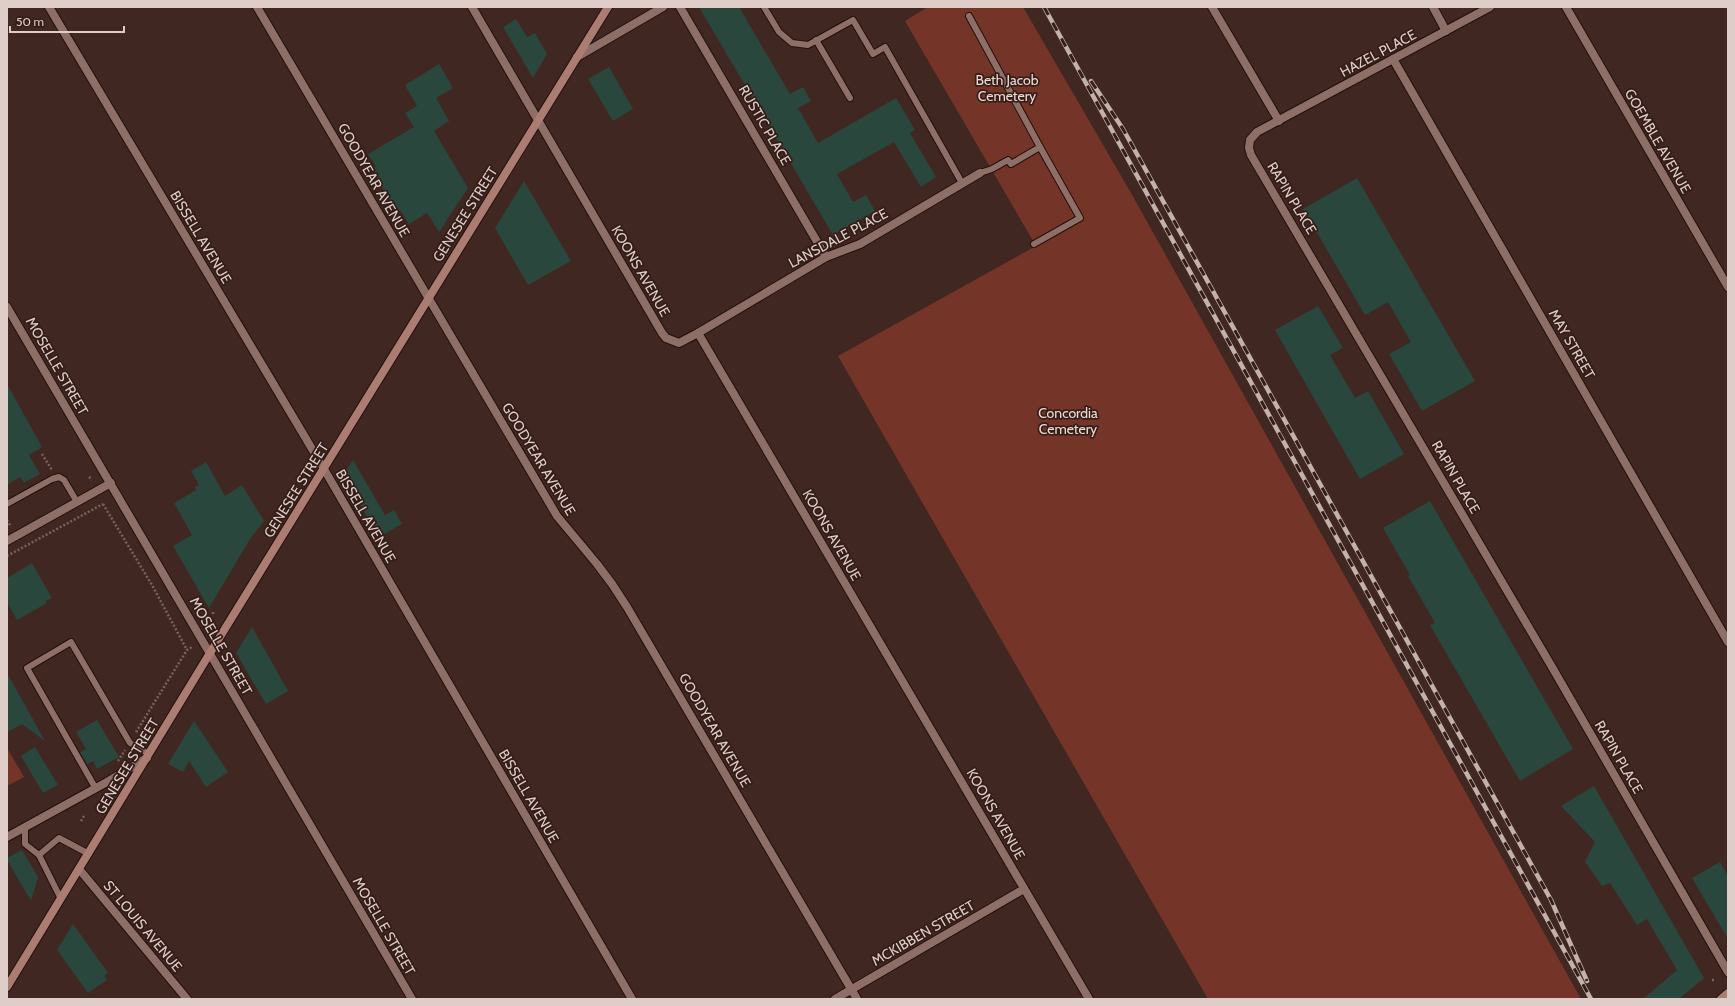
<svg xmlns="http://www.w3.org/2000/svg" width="1735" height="1006" font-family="Cabin,sans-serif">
<rect width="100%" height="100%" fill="#402721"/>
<!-- green -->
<g fill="#743528">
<polygon points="928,7 1023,7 1131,193 1581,999 1208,999 838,356 1036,246 905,21"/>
<polygon points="7,748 24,777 7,786"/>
</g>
<!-- building -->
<g fill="#2a473d">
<polygon points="699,7 739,7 790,94 803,87 811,101 798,108 818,143 896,98 915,130 910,133 936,177 921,187 894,142 837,174 853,202 866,195 875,211 833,235"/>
<polygon points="516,19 527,37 535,33 547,54 533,78 503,27"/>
<polygon points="439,64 453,88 436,98 449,121 434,131 468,188 439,232 427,213 409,224 400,210 397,212 372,169 376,167 368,154 414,127 405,113 417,106 405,85"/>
<polygon points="609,67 633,109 613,121 588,79"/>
<polygon points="1357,178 1475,381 1422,411 1389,354 1411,342 1388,302 1365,315 1303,209"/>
<polygon points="524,181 571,261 528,285 495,228"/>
<polygon points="1318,306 1343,348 1330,355 1355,398 1368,391 1404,454 1360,479 1275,330"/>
<polygon points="7,384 42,447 29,455 40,474 24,483 20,477 7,485"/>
<polygon points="353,460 385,515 394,510 402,524 379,537 343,475"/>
<polygon points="206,462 225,496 242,485 264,521 250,539 209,608 173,546 192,535 174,503 196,490 195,487 199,485 191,471"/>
<polygon points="1430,501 1573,749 1520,781 1430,625 1435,623 1408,576 1410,575 1383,528"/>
<polygon points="32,563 52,598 46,601 47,603 17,620 7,602 7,578"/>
<polygon points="252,627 288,691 266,704 236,653"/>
<polygon points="7,673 45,741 22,724 7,732"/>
<polygon points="97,720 119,757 97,769 93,761 87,764 80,752 86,749 76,732"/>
<polygon points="194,721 228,772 206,787 189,761 183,772 168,764"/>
<polygon points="35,747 58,785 43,793 21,756"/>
<polygon points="1594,786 1704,978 1679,999 1643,999 1677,970 1647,919 1637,925 1610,883 1602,886 1585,862 1595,842 1561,806"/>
<polygon points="22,850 38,877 31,901 7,860 7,858"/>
<polygon points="1720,862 1728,876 1728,939 1692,878"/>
<polygon points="73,924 108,973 104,976 107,980 88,993 57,950"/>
</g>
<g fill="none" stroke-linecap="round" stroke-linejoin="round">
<!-- lane casing -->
<g stroke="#250f0a" stroke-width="8">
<g id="lane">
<polyline points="764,7 779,32 792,43 808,45 853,20 873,54 885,47 962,183"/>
<polyline points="969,16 1040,147 1011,164 1008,160 992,169 980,173"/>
<polyline points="816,40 850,98"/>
<polyline points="1034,244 1080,218 1040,147"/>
<polyline points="7,504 52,479 59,477 64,480 77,502"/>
<polyline points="96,789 27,668 71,642 130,743 149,754"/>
<polyline points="25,827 25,844 39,855 61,899"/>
<polyline points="39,855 59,838 89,854"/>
</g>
</g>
<!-- street casing -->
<g stroke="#250f0a" stroke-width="10">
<g id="street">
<polyline points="49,7 324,469 632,999"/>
<polyline points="257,7 557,516 597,564 612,584 627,607 857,999"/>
<polyline points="472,7 662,333 666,338 679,343 698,333 1089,999"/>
<polyline points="680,7 826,257"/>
<polyline points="1212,7 1279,121"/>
<polyline points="1433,7 1446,31"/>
<polyline points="1490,7 1257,132 1250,140 1249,148 1251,155 1552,667 1728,972"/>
<polyline points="1566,7 1728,287"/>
<polyline points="577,57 663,7"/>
<polyline points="1393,59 1728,642"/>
<polyline points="7,307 412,999"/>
<polyline points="698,333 826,257 860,244 980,173"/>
<polyline points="7,541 111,483"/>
<polyline points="7,837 107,782 147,758"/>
<polyline points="79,869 187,999"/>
<polyline points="835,999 1024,889"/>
</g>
</g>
<!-- secondary casing -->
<g stroke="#250f0a" stroke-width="10">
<g id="secondary">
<polyline points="7,987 210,653 608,7"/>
<polyline points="1721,999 1728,993"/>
</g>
</g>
<!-- path -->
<g stroke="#79635e" stroke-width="2.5" stroke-dasharray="2 2" stroke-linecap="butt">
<polyline points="42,454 52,470"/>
<polyline points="89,477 92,480"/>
<polyline points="103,504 152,585 187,650"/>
<polyline points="7,520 11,527"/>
<polyline points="7,556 103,504"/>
<polyline points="213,612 213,615"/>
<polyline points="136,732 187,650 192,647"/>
<polyline points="118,761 125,750"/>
<polyline points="81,821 84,816"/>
<polyline points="1712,980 1715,980"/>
</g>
<!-- lane -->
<use href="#lane" stroke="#8d6f68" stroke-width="6"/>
<!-- street -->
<use href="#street" stroke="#8d6f68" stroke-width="8"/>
<!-- secondary -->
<use href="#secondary" stroke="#ab7c71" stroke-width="8"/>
<!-- rail casing -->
<g stroke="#c3b1ac" stroke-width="4.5">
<g id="rail">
<polyline points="1044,7 1591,999"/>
<polyline points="1091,81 1123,129 1551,900 1587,981"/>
</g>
</g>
<!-- rail -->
<use href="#rail" stroke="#351d18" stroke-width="3" stroke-dasharray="9" stroke-linecap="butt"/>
</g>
<g text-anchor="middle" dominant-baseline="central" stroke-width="3.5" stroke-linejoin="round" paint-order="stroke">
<!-- street labels -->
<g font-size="14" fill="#decdc9" stroke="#351d18">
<text transform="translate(1378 53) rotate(-28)">HAZEL PLACE</text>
<text transform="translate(765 125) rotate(60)">RUSTIC PLACE</text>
<text transform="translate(1658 141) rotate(60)">GOEMBLE AVENUE</text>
<text transform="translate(374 180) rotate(60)">GOODYEAR AVENUE</text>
<text transform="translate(1292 198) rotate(59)">RAPIN PLACE</text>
<text transform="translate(465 214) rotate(-58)">GENESEE STREET</text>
<text transform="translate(201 237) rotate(59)">BISSELL AVENUE</text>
<text transform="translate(838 238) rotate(-28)">LANSDALE PLACE</text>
<text transform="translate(641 271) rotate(60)">KOONS AVENUE</text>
<text transform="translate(1572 344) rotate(60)">MAY STREET</text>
<text transform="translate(57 366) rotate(60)">MOSELLE STREET</text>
<text transform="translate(539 459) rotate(59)">GOODYEAR AVENUE</text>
<text transform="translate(1456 477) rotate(60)">RAPIN PLACE</text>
<text transform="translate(296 490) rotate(-58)">GENESEE STREET</text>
<text transform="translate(366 516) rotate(60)">BISSELL AVENUE</text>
<text transform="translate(832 535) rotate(60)">KOONS AVENUE</text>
<text transform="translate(221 646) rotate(60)">MOSELLE STREET</text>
<text transform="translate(715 730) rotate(60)">GOODYEAR AVENUE</text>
<text transform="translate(1619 757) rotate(60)">RAPIN PLACE</text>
<text transform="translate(127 766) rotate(-59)">GENESEE STREET</text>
<text transform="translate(529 796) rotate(60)">BISSELL AVENUE</text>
<text transform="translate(996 814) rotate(60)">KOONS AVENUE</text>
<text transform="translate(143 926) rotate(50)">ST LOUIS AVENUE</text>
<text transform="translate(384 926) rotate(60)">MOSELLE STREET</text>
<text transform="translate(923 933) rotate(-30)">MCKIBBEN STREET</text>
</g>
<!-- park labels -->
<g font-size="14" fill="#f0dad4" stroke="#351d18">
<text x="1007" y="80">Beth Jacob<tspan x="1007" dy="16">Cemetery</tspan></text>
<text x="1068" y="413">Concordia<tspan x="1068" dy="16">Cemetery</tspan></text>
</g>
</g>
<!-- border -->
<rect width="1735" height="1006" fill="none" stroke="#decdc9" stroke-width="16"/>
<!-- scale -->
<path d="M10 26v6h114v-6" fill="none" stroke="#decdc9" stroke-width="2"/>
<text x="16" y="26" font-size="12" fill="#decdc9" stroke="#351d18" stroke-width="3" paint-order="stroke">50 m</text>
</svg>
